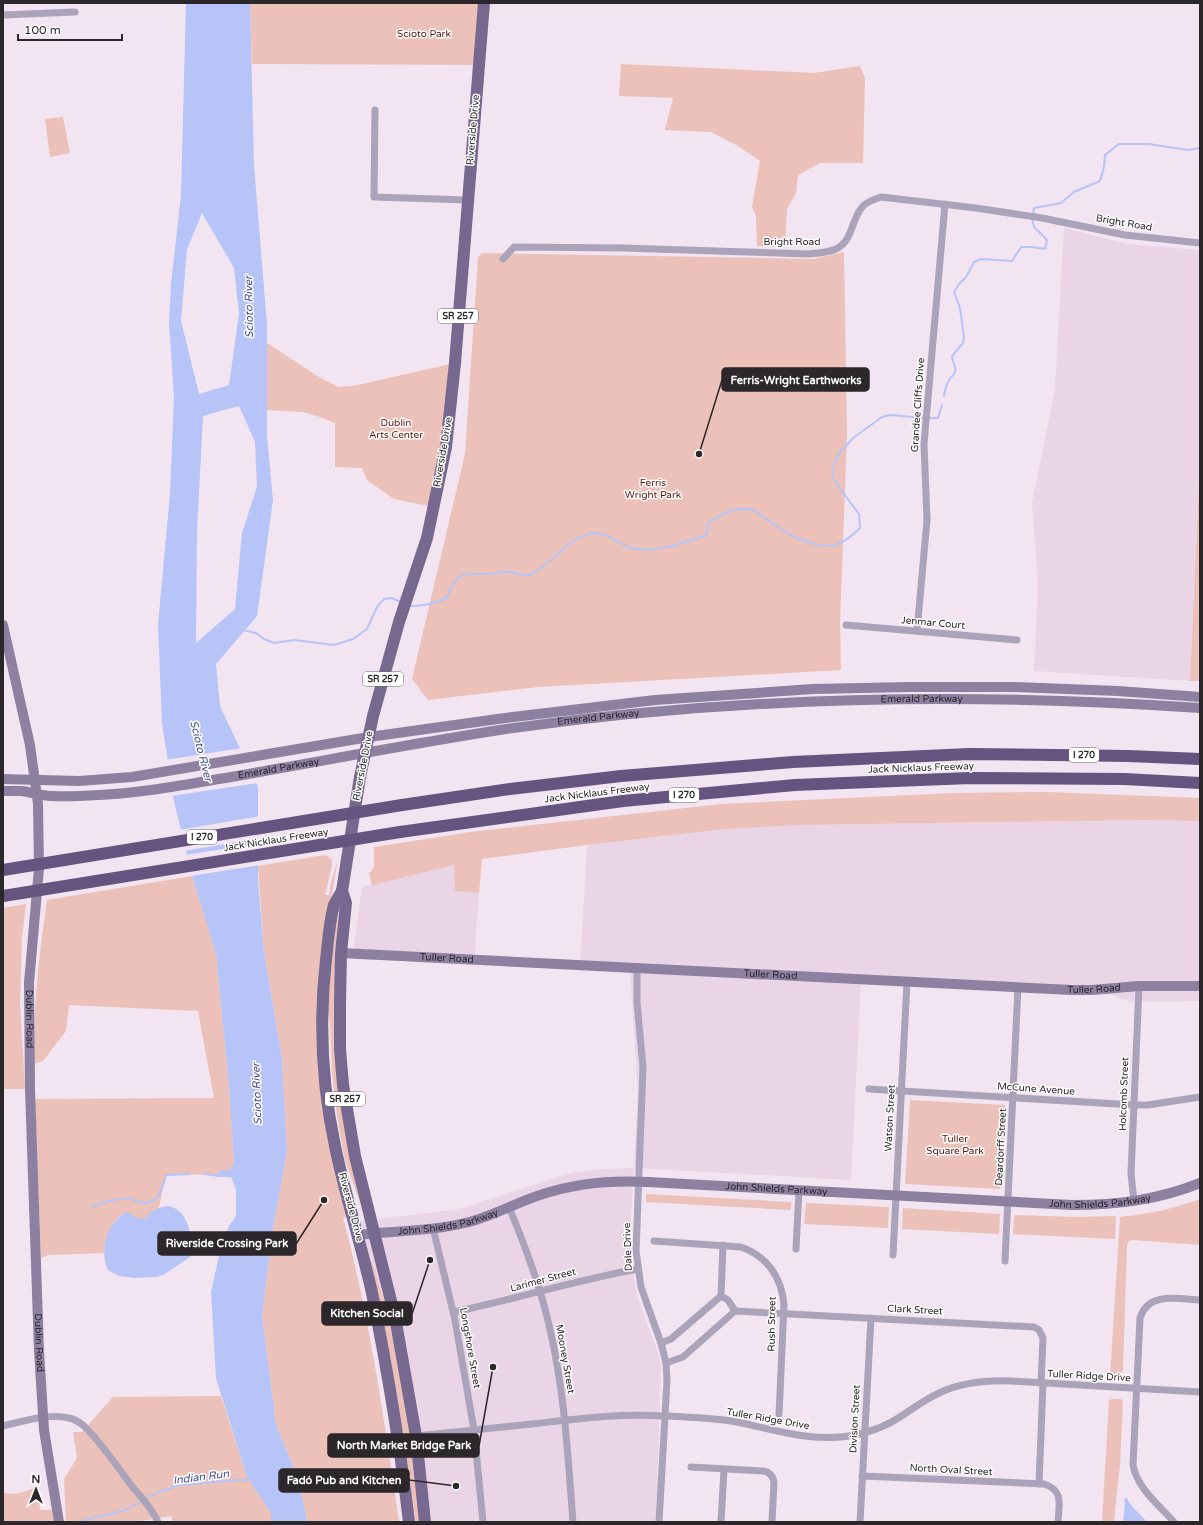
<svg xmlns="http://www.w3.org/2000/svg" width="1203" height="1525" font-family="'Varela Round',sans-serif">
<rect width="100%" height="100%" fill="#f2e4f0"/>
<!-- built -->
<g fill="#e9d5e6">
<polygon points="1064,228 1127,244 1200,250 1200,460 1190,681 1034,671 1038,583 1032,502 1055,389"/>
<polygon points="1146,820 1200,821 1200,1001 1130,1002 1110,994 861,981 851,1180 634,1168 630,1232 631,1263 635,1285 641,1308 658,1352 661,1364 656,1522 405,1522 378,1344 351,1222 453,1210 469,1206 558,1177 576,1172 602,1169 634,1168 638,1090 630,973 580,969 587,845 725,829 802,825"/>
<polygon points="454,864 455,891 479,893 474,964 355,959 354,945 362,887"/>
</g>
<!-- green -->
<g fill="#ebc1b9">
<polygon points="250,3 483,3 479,65 252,64"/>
<polygon points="621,64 814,73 860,66 865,78 863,163 820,163 798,175 796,193 787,209 785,247 757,246 756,216 752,207 760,161 738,146 711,132 665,130 673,98 619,96"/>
<polygon points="63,117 70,153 50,157 45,119"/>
<polygon points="844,252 847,436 840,623 841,670 538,687 428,700 412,679 465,454 478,257 482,253 813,259"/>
<polygon points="267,343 319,377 338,387 353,386 455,363 434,507 394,499 367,480 362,468 335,467 335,423 320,417 303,412 266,410"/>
<polygon points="1200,460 1200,681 1190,681"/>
<polygon points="1047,792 1200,798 1200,821 1146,820 802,825 725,829 587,845 482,859 479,893 455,891 454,865 372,885 369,874 374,867 374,847 478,831 722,804 954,793"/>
<path d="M325,855L332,859V866L325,895H329L331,883L337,862V865L323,945L318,1001L349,1216L343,1218C370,1318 384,1420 399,1522H307L299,1480L276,1425L262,1315L273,1228L287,1152L282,1058L264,952L258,866Z"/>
<path d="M192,876L216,954L229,1086L234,1164L229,1170H221L216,1175L166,1174L159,1207L150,1213L147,1219C143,1219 138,1219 134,1217C131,1216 130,1212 126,1213C114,1214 103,1242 104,1253L49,1255L41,1258L35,1099L214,1098L198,1011L69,1005L66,1031L43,1061L34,1064C33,1009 39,955 47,900Z"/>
<polygon points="26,904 22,938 20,1003 25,1089 3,1089 3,908"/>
<polygon points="336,919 338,919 335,953 335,968 363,1201 360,1202 346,1163 343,1151 336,1109 332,1072 330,1024 327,1009"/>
<polygon points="910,1100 1005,1105 1000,1189 905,1184"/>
<polygon points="646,1194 791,1202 791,1210 646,1202"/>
<path d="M1200,1199V1245L1133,1240L1129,1241L1127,1245L1123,1370L1119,1377H1110L1120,1217C1148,1214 1174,1209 1200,1199Z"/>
<polygon points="806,1203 889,1207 888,1228 804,1224"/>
<polygon points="903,1208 1000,1214 999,1234 902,1229"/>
<polygon points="1014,1215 1076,1217 1116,1216 1115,1239 1013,1234"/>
<polygon points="372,1262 384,1302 395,1349 405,1408 411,1424 421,1522 416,1522 402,1427 397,1411 369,1263"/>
<polygon points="221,1396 247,1477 271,1513 271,1522 173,1522 171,1516 136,1522 66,1522 64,1479 77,1458 73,1432 82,1432 113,1397"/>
<polygon points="1112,1399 1121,1399 1123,1402 1120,1464 1114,1522 1102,1522 1109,1400"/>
<polygon points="38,1487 40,1510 52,1510 54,1522 3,1522 3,1493 16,1494"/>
</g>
<!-- water -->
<g fill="#b6c4f8" fill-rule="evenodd">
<path d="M186,3H250L254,165L267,325V437L273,500L257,616L216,664L220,706L258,787V880L264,952L282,1058L287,1152L273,1228L262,1315L276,1425L299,1480L307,1522H271V1513L247,1477L216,1378L211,1292L222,1242L229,1226L236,1216V1189L231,1177H217L216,1175L221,1170H229L234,1164L229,1086L216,954L192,876L174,801L162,723L158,625L170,494L174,397L169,324L171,284L181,195ZM202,213L234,268L239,314L229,385L199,394L181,321L187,249ZM239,406L255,442L257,487L242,533L235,609L196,643L197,530L203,416Z"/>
<path d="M168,1206C188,1210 189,1230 193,1247V1251L190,1257L163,1275L156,1277L135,1278L119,1276L108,1270C101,1254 104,1238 113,1224C118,1218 120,1214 128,1212L136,1218L147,1219V1216C153,1209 160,1207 168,1206Z"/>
<path d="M1127,1498C1129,1505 1141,1515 1147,1522H1123L1125,1504L1124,1499Z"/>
</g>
<!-- pier -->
<g fill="#f2e4f0">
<polygon points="242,748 258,783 171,796 165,760"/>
<polygon points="260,816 260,838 184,851 179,830"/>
<polygon points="260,843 260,865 190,876 185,855"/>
</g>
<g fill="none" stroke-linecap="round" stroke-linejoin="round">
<!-- stream -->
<g stroke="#b6c4f8" stroke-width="2">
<polyline points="1033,214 1034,208 1061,203 1074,192 1100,181 1104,167 1105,155 1119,144 1149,144 1188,150 1200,148"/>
<path d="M944,396C945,391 946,385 949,380C950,377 954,376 955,372C957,367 952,362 952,356L963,343L964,338L960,308L954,292L959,284L966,277L974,262L981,259L1012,261L1021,247H1032L1045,249L1047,240L1034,227L1032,219"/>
<polyline points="928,418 938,418 942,405"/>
<path d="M410,606C424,606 435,604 447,598C456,572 462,574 486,574C494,574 502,571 511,572C517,573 522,576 528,575C532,575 536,571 539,569C558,557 570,536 594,533C607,532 619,545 631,548C656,554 680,543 705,536L707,534L709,522C720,515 736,507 749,509C756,509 764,518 770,522C786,533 818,552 838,544C847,541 853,534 860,528L859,514L838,486L832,474L838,455L853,438L882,417L890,415L924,418"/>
<polyline points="243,630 256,633 264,639 274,643 294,640 334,645 353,639 367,629 377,607 384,599 392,598 401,602"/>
<polyline points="205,1174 219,1176"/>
<path d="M92,1207C105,1202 116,1198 130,1199C135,1200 139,1203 145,1203C160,1203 162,1187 166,1175L189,1174"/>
<polyline points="81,1521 126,1510 156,1493 181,1485 251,1479"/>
</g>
<!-- street -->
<g stroke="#aba3b9" stroke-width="7">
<polyline points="3,15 75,12"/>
<polyline points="375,110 374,197 467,200"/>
<path d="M503,259L514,247L623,248L808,254C817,253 827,253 836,249C854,240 851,217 864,205C869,201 875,199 881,197L976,208L1042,218L1125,235L1200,243"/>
<polyline points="846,625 1017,640"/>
<polyline points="917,631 927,520 924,444 945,204"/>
<polyline points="637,967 637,1002 643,1068 636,1251 641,1287 661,1343 666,1363 667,1380 659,1522"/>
<polyline points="869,1089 1134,1105 1148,1105 1200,1097"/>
<polyline points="1134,1201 1131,1174 1139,986"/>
<path d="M509,1207C526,1248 542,1290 551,1334C565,1396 568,1459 573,1522"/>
<polyline points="433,1228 455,1320 474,1430 483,1522"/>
<path d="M654,1241L741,1247C767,1256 782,1278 784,1305L779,1414"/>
<polyline points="796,1249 799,1190"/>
<polyline points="893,1255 907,982"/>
<polyline points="1005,1261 1018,987"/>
<polyline points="721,1296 723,1245"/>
<polyline points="721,1296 728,1300 735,1311"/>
<polyline points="735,1311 1034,1327 1039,1330 1043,1338 1041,1383"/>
<path d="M454,1312C516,1299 576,1280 638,1269"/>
<polyline points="661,1343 671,1339 721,1296"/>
<polyline points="666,1363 683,1357 735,1311"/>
<path d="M3,1426C22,1421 50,1413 69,1418C74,1419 79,1422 83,1425C101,1442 116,1465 131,1485C141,1497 152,1508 158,1522"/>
<path d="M416,1436C455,1432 493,1428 532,1424C576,1419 619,1413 664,1416C687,1417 713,1418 737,1422C771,1429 804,1440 840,1437C862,1435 884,1428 903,1415C915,1407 926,1399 939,1393C962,1382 986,1380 1011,1381L1200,1392"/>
<path d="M691,1467L763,1471C770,1472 773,1476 774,1482L772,1522"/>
<path d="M862,1476L1044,1484C1064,1490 1059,1505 1058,1522"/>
<polyline points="1039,1484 1043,1383"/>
<polyline points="721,1522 724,1469"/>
<polyline points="860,1522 871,1318"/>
<path d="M1174,1522C1159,1505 1137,1488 1133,1465L1140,1318C1148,1291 1179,1299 1200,1300"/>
</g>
<!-- secondary -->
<g stroke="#8d80a1" stroke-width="10">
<path id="s1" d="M3,625L30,745L38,804L39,868L29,983L30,1089L39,1351L44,1430L59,1522"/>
<polyline points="3,779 79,781 132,777 369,737 505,718 655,700 813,689 910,687 1014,687 1118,691 1200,697"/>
<path id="s2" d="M3,791C9,791 15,791 21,791C31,792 41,796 51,796C67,797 83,796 99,795C144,793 187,784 231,777C323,761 414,743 506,729C736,696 968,692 1200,708"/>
<path id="s3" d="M341,953L1072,990H1092L1139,986H1200"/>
<path id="s4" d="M358,1235C395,1231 434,1231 469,1222C494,1215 516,1203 540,1195C575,1183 611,1180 648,1182L1072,1205C1117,1205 1158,1200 1200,1183"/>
</g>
<!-- primary -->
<g stroke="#776890" stroke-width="12">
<polyline points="342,891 346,903 341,953 340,1003 340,1049 343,1085 355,1156 395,1317 416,1436 425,1522"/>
<path d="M409,1522C400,1445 387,1368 372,1293C361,1243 345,1195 335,1146C322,1085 319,1021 326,960C328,942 329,923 334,905C336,901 339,896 342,891L360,777L373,716L399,622L427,538L446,447L455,363L484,3"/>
</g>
<!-- highway -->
<g stroke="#655380" stroke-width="12">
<polyline points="402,805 510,789 621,776 793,762 969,754 1128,756 1200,759"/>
<polyline points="400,832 623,801 795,785 970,778 1124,779 1200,783"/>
</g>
<!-- highway-bridge -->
<g stroke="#655380" stroke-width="12">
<polyline points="3,870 402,805"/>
<polyline points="3,896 400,832"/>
</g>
</g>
<g text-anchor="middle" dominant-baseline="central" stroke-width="3" stroke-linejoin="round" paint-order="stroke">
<!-- shield labels -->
<g fill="#fff" stroke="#6b686b" stroke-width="1">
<rect x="438" y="309" width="40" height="14" rx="3"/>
<rect x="363" y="672" width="40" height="14" rx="3"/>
<rect x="1069" y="748" width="30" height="14" rx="3"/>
<rect x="669" y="788" width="30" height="14" rx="3"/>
<rect x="187" y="830" width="30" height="14" rx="3"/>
<rect x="325" y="1092" width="40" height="14" rx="3"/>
</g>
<g font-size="9" font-weight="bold" fill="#2c272b">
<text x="458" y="316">SR 257</text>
<text x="383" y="679">SR 257</text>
<text x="1084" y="755">I 270</text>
<text x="684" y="795">I 270</text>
<text x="202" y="837">I 270</text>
<text x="345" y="1099">SR 257</text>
</g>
<!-- park labels -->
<g font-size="10" fill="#59110a" stroke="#fff">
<text x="424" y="34">Scioto Park</text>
<text x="396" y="423">Dublin<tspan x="396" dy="12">Arts Center</tspan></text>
<text x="653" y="483">Ferris<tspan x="653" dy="12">Wright Park</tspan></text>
<text x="955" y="1139">Tuller<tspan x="955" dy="12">Square Park</tspan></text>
</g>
<!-- street labels -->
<g font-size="10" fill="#2c272b" stroke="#fff">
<text transform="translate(473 130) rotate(-85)">Riverside Drive</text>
<text transform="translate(1124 223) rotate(10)">Bright Road</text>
<text x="792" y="242">Bright Road</text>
<text transform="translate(918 405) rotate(-86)">Grandee Cliffs Drive</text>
<text transform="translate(443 452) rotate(-80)">Riverside Drive</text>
<text transform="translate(933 623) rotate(5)">Jenmar Court</text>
<text stroke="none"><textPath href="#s2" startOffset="926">Emerald Parkway</textPath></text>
<text stroke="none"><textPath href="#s2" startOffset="602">Emerald Parkway</textPath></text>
<text transform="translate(363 766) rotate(-79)">Riverside Drive</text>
<text transform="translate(921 768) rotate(-2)">Jack Nicklaus Freeway</text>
<text stroke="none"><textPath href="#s2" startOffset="278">Emerald Parkway</textPath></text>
<text transform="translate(597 793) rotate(-7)">Jack Nicklaus Freeway</text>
<text transform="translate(276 840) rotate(-9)">Jack Nicklaus Freeway</text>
<text stroke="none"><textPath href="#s3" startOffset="106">Tuller Road</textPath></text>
<text stroke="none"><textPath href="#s3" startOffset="430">Tuller Road</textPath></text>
<text stroke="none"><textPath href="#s3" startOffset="754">Tuller Road</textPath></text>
<text stroke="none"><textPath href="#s1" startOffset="398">Dublin Road</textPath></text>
<text transform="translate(1036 1089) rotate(4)">McCune Avenue</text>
<text transform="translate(1124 1094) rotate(-88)">Holcomb Street</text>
<text transform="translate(890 1118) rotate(-87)">Watson Street</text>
<text transform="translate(1001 1147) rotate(-87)">Deardorff Street</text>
<text stroke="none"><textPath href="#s4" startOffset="426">John Shields Parkway</textPath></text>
<text stroke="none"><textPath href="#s4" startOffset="750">John Shields Parkway</textPath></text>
<text transform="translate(351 1207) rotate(75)">Riverside Drive</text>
<text stroke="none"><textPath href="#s4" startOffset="91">John Shields Parkway</textPath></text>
<text transform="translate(628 1247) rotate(-92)">Dale Drive</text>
<text transform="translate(543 1280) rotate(-15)">Larimer Street</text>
<text transform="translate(915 1310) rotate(3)">Clark Street</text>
<text transform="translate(772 1324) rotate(-89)">Rush Street</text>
<text stroke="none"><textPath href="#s1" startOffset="722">Dublin Road</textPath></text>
<text transform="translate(470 1348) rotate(80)">Longshore Street</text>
<text transform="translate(565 1359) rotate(80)">Mooney Street</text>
<text transform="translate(1089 1376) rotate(3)">Tuller Ridge Drive</text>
<text transform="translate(768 1419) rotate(10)">Tuller Ridge Drive</text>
<text transform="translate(855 1419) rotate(-87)">Division Street</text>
<text transform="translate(951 1470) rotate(3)">North Oval Street</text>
</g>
<!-- water labels -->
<g font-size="11" font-style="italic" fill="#445090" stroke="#fff">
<text transform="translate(249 307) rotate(-91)">Scioto River</text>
<text transform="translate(201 751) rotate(76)">Scioto River</text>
<text transform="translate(257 1094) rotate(-92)">Scioto River</text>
<text transform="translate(201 1477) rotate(-7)">Indian Run</text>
</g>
</g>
<!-- callouts -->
<path fill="none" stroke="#2c272b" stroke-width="1.5" d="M699 454L722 380M324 1200L296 1244M430 1260L412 1314M493 1367L479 1446M456 1486L409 1480"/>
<g fill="#2c272b" stroke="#fff" stroke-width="1.5">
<circle cx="699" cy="454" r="4"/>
<circle cx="324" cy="1200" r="4"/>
<circle cx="430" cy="1260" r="4"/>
<circle cx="493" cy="1367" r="4"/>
<circle cx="456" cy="1486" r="4"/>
</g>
<g fill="#2c272b" stroke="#2c272b" stroke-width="1.5">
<rect x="722" y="368" width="147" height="23" rx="4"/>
<rect x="158" y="1232" width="138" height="23" rx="4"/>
<rect x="322" y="1302" width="90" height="23" rx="4"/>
<rect x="328" y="1434" width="151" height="23" rx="4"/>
<rect x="279" y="1469" width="130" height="23" rx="4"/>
</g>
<g font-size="11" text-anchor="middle" font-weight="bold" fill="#fff">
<text x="796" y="384">Ferris-Wright Earthworks</text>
<text x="227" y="1247">Riverside Crossing Park</text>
<text x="367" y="1317">Kitchen Social</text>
<text x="404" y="1449">North Market Bridge Park</text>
<text x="344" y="1484">Fadó Pub and Kitchen</text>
</g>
<!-- border -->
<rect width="1203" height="1525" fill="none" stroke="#2c272b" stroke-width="8"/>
<!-- north arrow -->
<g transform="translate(36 1489)" stroke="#ffffff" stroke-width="3" paint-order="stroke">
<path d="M0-3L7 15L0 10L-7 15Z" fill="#2c272b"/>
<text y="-6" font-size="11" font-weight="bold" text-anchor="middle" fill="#2c272b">N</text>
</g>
<!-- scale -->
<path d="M18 34v6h104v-6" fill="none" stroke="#2c272b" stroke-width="2"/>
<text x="24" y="34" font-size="12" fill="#2c272b" stroke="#ffffff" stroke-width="3" paint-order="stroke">100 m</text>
</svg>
